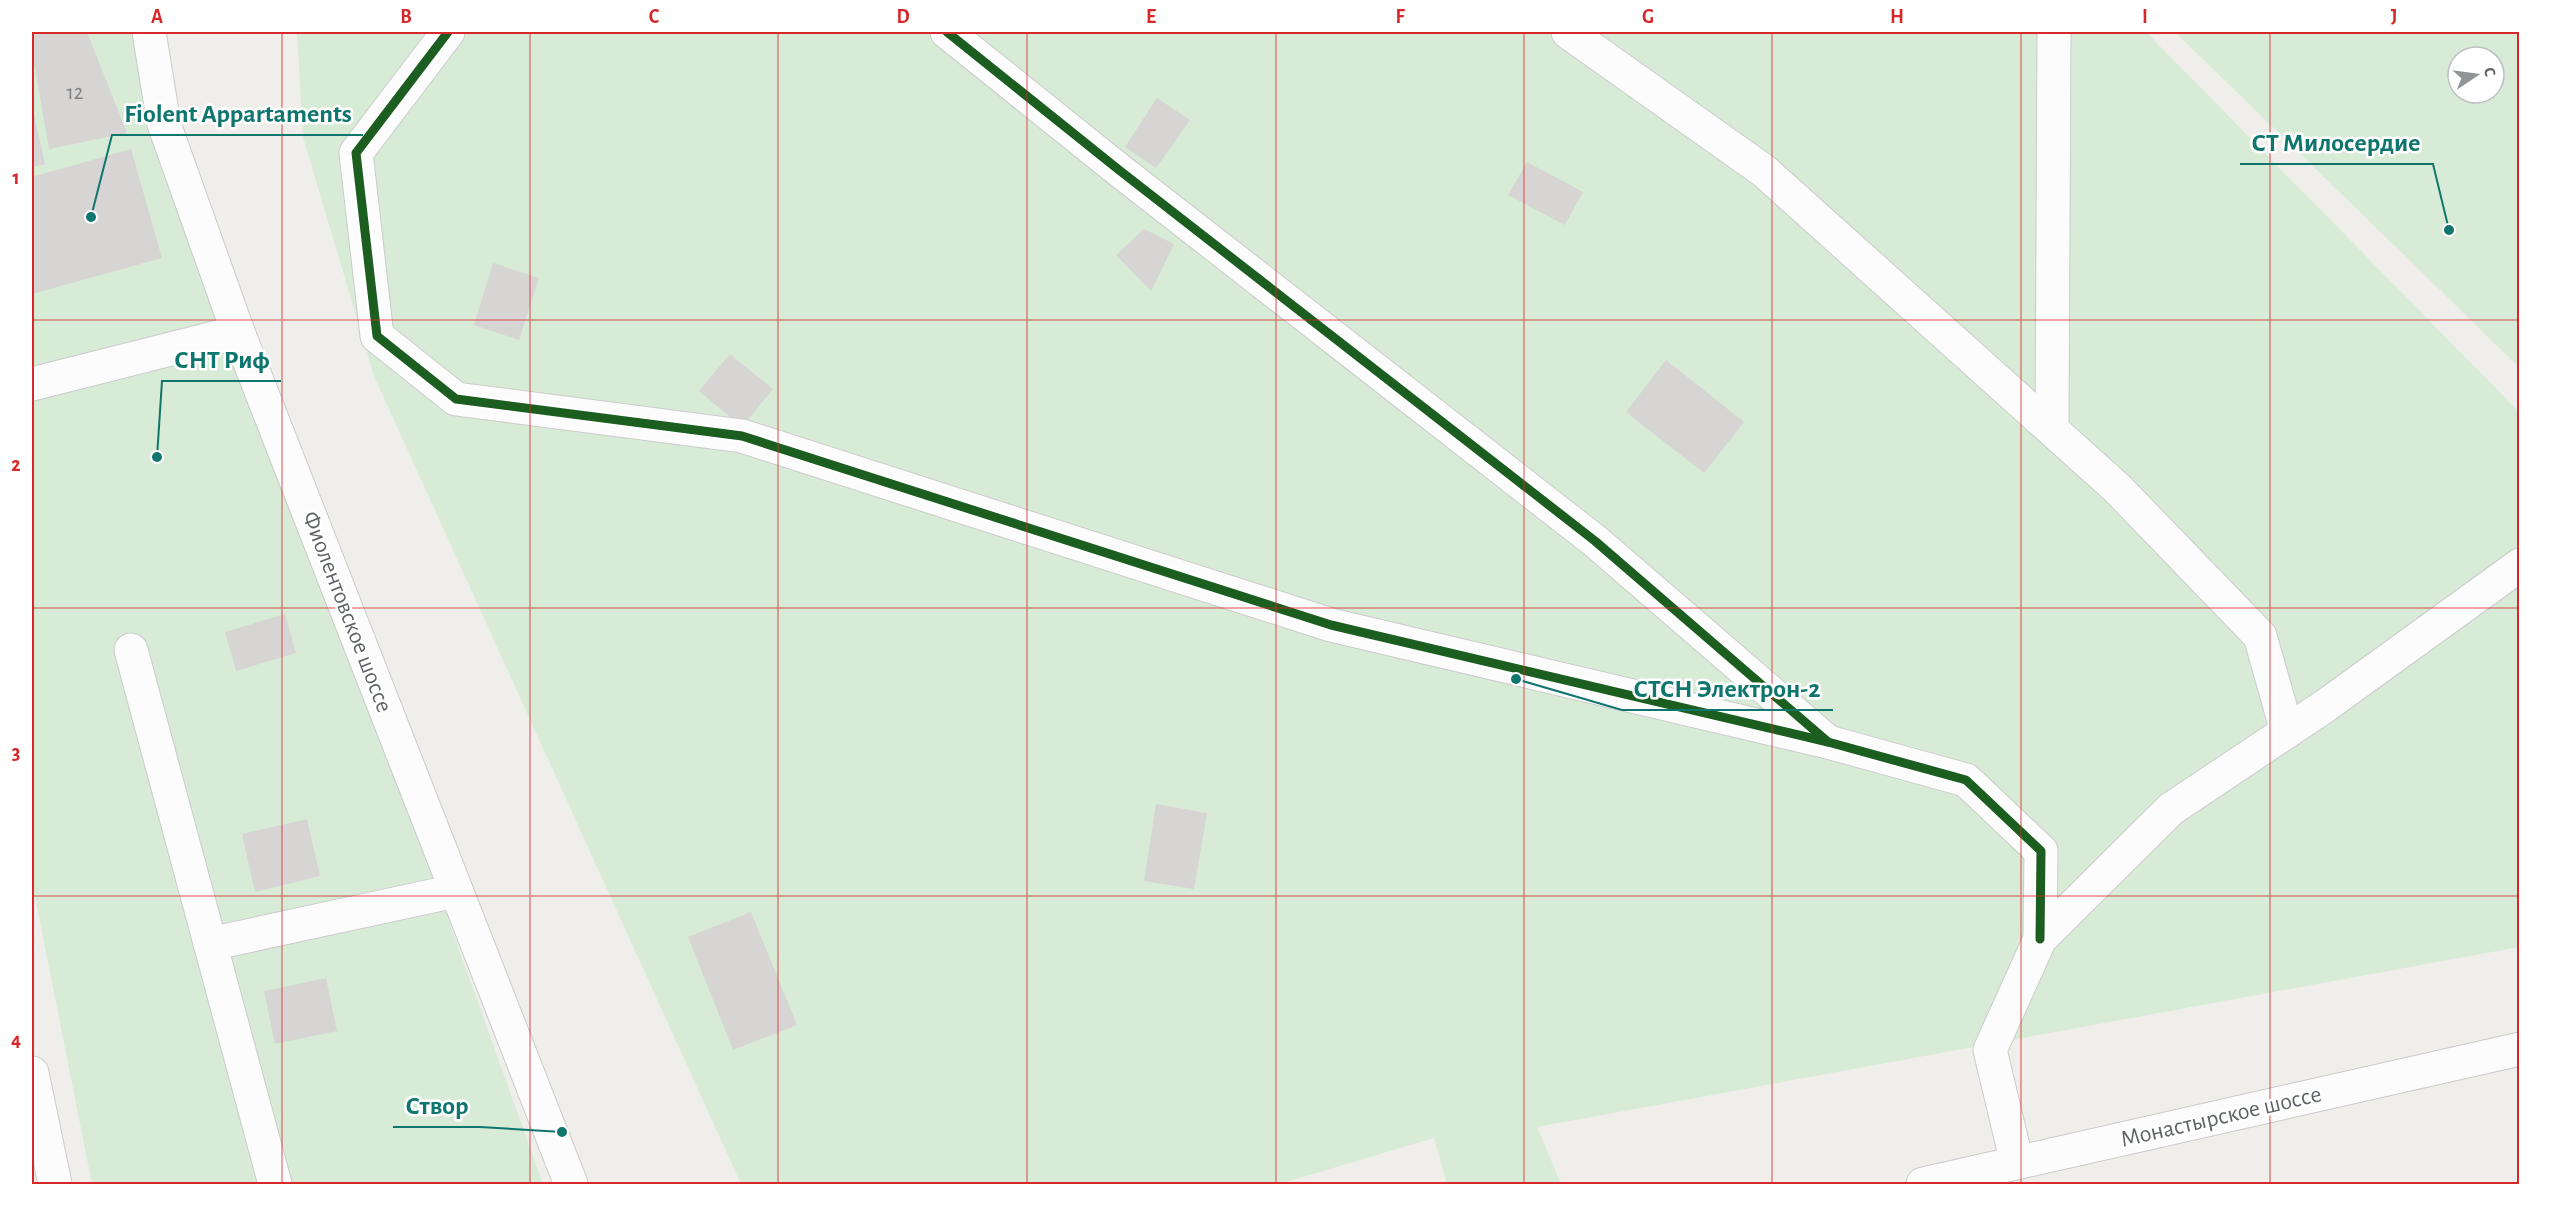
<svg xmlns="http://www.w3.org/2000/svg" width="2551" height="1216" font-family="'Alegreya Sans',sans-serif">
<rect width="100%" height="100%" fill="#efeeea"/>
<!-- green -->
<g fill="#d8ebd6" fill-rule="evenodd">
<polygon points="32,32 131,32 543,1184 92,1184 32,882"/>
<polygon points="297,32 2146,32 2519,412 2519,947 1537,1127 1561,1184 1447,1184 1434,1138 1279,1184 741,1184 374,376 303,137"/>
<path d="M2175,32H2519V367ZM2458,57H2494V93H2458Z"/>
</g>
<!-- building -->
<g fill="#d6d5d3">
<polygon points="32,32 87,32 127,133 49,149 32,51"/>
<polygon points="1157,98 1190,120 1156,168 1125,147"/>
<polygon points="32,105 45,164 32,167"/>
<polygon points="131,149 162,258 32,294 32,177"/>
<polygon points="1527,162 1583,192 1565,225 1508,195"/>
<polygon points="1144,229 1174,244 1151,291 1116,255"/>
<polygon points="493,263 539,278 519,340 474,325"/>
<polygon points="730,354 773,389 742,427 699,391"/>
<polygon points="1666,360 1744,422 1704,473 1626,412"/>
<polygon points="285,614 296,653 236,671 225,632"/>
<polygon points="1156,804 1207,813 1194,889 1144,881"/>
<polygon points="307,819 320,876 255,892 242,834"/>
<polygon points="751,912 797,1025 733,1050 688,937"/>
<polygon points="326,978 337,1031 275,1044 264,991"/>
</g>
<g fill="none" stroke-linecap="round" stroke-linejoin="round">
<!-- street casing -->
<g stroke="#cbcccc" stroke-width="35">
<g id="street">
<polyline points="448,32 356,153 377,336 456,399 742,436 1331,625 1828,742"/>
<polyline points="947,32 1119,170 1595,541 1828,742 1966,780 2041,851 2040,939"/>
<polyline points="1568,32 1764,171 2117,488 2260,636 2287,731"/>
<polyline points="32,384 238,332"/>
<polyline points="2052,429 2054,32"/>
<polyline points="131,650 275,1184"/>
<polyline points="210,944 455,891"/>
<polyline points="32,1073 55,1184"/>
<polyline points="2017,1163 1990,1050 2040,939 2171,809 2325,706 2520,565"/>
</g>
</g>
<!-- secondary casing -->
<g stroke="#cacacb" stroke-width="35">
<g id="secondary">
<polyline points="149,32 164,124 238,332 571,1184"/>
<polyline points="1923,1184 2520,1049"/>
</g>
</g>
<!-- street -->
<use href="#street" stroke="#fdfcfc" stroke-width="33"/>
<!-- secondary -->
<use href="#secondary" stroke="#fdfcfc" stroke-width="33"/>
<!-- cycleway casing -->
<g stroke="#fff" stroke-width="13">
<g id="cycleway">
<polyline points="448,32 356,153 377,336 456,399 742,436 1331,625 1828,742"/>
<polyline points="947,32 1119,170 1595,541 1828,742 1966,780 2041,851 2040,939"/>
</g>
</g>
<!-- cycleway -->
<use href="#cycleway" stroke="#1b5e20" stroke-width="9"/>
</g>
<!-- grid -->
<path fill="none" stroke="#d62828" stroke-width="1.5" stroke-opacity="0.55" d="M282,32V1184M530,32V1184M778,32V1184M1027,32V1184M1276,32V1184M1524,32V1184M1772,32V1184M2021,32V1184M2270,32V1184M32,320H2520M32,608H2520M32,896H2520"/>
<g text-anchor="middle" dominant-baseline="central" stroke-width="5" stroke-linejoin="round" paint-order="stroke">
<!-- number labels -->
<g font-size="21" fill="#7e8184">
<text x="75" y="92">12</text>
</g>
<!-- street labels -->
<g font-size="24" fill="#5f6368" stroke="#fff">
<text transform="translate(347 612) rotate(69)">Фиолентовское шоссе</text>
<text transform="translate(2221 1117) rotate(-13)">Монастырское шоссе</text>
</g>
</g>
<!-- callouts -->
<path fill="none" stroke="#0f766e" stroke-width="2" d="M91 217L112 135H363M2449 230L2433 164H2240M157 457L162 381H281M1516 679L1622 710H1833M562 1132L480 1127H393"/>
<g fill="#0f766e" stroke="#fff" stroke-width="2">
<circle cx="91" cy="217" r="6"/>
<circle cx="2449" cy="230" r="6"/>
<circle cx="157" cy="457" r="6"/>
<circle cx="1516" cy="679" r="6"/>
<circle cx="562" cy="1132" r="6"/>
</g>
<g font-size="26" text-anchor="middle" font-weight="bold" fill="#0f766e" stroke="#fff" stroke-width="5" stroke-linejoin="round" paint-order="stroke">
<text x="238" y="122">Fiolent Appartaments</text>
<text x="2336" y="151">СТ Милосердие</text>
<text x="222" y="368">СНТ Риф</text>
<text x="1727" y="697">СТСН Электрон-2</text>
<text x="437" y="1114">Створ</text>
</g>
<!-- border -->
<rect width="2551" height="1216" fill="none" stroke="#ffffff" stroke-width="66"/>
<!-- north arrow -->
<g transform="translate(2476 75) rotate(77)"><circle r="28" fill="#ffffff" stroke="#bfc1c3" stroke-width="1.5"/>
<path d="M0-4.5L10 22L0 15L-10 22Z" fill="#919496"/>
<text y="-9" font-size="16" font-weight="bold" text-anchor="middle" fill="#5f6368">С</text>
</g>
<rect x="33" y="33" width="2485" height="1150" fill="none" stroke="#d62828" stroke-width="2"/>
<g font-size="20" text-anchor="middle" font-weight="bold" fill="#d62828">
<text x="157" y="23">A</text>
<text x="406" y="23">B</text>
<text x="654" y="23">C</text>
<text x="903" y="23">D</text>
<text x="1151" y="23">E</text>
<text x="1400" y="23">F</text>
<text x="1648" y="23">G</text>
<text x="1897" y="23">H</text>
<text x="2145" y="23">I</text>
<text x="2394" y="23">J</text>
<text x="16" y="184">1</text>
<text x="16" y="471">2</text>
<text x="16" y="759">3</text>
<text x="16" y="1046">4</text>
</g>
</svg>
